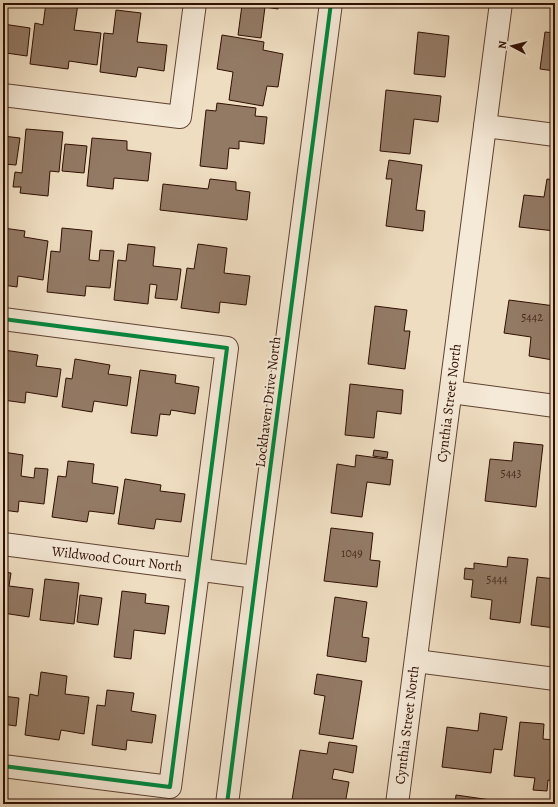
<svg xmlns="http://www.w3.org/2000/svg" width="558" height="807" font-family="Alegreya,serif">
<rect width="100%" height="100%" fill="#efddc1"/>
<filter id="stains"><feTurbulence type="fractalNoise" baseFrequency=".005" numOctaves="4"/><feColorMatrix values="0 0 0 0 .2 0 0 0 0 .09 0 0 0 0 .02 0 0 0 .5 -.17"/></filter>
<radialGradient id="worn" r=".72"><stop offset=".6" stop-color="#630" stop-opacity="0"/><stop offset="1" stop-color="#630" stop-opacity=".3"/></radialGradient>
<!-- building -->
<g fill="#937a65" stroke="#2f0f02">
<polygon points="46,3 67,3 78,4 74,30 101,33 97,65 69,61 68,69 30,64 35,23 43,25"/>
<polygon points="232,3 279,3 278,9 265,7 261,38 238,35 242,5"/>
<polygon points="400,3 430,3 430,7"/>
<polygon points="116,10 141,13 137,42 167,45 164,71 138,67 136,77 100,72 104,33 113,34"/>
<polygon points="3,24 30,28 27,56 6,53 7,43 3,42"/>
<polygon points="418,32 449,36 445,77 414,74"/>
<polygon points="545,32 555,33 555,71 540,69"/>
<polygon points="222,35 264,42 263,50 283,54 278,87 267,86 263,106 229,100 233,72 217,69"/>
<polygon points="386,90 441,96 438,122 414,119 410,154 380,151"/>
<polygon points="217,103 256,108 255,116 267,117 264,144 239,141 239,149 229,148 227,169 200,166 206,110 216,111"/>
<polygon points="26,129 63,132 59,172 50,171 48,196 20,193 21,187 13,187 15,172 22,173"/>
<polygon points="3,136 20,138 16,165 3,164"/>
<polygon points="92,138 127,141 127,150 151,153 148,181 114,178 113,189 87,186"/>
<polygon points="65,144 87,146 84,173 62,171"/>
<polygon points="389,160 422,165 416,210 425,211 423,231 386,226 392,179 386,179"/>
<polygon points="210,179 236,182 236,190 250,192 247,220 160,210 163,184 208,189"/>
<polygon points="547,179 555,180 555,231 519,227 524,195 544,197"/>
<polygon points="3,228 25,231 24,237 48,241 43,280 18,276 17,287 3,285"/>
<polygon points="62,228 92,231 89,260 99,261 100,250 114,251 110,288 86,286 85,296 47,292 51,251 60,252"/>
<polygon points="128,244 155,247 153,266 181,269 177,300 155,298 157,285 150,284 148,304 114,300 118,260 126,261"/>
<polygon points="198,244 227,248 224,273 250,276 246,305 220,302 219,313 181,308 187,268 194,269"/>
<polygon points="509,300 555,306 555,349 553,360 529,356 531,337 504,333"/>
<polygon points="375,306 407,310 404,331 410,331 405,369 368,364"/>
<polygon points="4,350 38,355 36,366 61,369 57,397 26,392 25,403 3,400 3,361"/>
<polygon points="75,359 110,365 108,374 131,377 127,406 94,401 92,412 62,407 66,378 72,379"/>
<polygon points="140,370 176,375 175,383 199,387 195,414 171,410 170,415 160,414 157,436 131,433"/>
<polygon points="350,384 403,390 401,414 377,411 374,438 345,435"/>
<polygon points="514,442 543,445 536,507 485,501 490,459 512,461"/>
<polygon points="374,450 388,452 387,458 373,456"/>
<polygon points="3,452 23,455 21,476 34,478 35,468 48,469 44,504 19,501 18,512 3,510"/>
<polygon points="356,455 393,460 390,485 367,482 362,517 331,513 337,464 355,467"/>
<polygon points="68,461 94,464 92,483 118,487 114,514 89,511 87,522 52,517 58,476 66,477"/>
<polygon points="555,473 555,512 551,512"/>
<polygon points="125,479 161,485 160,491 185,494 181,522 156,519 154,529 118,524"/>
<polygon points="331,528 373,533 370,560 380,561 377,587 324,581"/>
<polygon points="508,557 528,559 520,623 490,619 492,600 471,597 473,580 464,579 465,568 474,569 474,563 507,567"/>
<polygon points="3,572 11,573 9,586 33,589 29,617 3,613"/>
<polygon points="537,577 555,579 555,628 531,625"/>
<polygon points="45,579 79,583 74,624 40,620"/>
<polygon points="122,591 146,594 145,603 169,606 165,634 134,630 131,659 114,657"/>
<polygon points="80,595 102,598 98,625 77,622"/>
<polygon points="335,597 367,602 362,637 369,638 366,662 327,656"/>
<polygon points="41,672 67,676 65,694 89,697 84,734 61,730 59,740 25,735 30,694 38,696"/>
<polygon points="317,674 362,681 353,739 319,734 325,696 314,694"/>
<polygon points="107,690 134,693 131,711 156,715 152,743 127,740 126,750 92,745 97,705 105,706"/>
<polygon points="3,696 19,698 16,726 3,724"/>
<polygon points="480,713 507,717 502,750 494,749 491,773 442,767 447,727 478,731"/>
<polygon points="520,722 544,724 543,739 555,740 555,781 548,780 547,791 533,790 535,778 514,776"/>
<polygon points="329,742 357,746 353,773 334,769 332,779 349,782 345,804 317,804 292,800 300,750 327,754"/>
<polygon points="456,795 491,800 490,804 455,804"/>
<polygon points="3,801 20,803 19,804 3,804"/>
</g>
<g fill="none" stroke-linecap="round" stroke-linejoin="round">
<!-- minor casing -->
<g stroke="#5f4232" stroke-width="24">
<g id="minor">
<polyline points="3,95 180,117 195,3"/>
<polyline points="485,126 555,135"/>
<polyline points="3,319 227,348 170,787 3,766"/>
<polyline points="451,392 555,406"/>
<polyline points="3,544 256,577"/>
<polyline points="416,661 555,679"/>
<polyline points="227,804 256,577 331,3"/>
<polyline points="397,804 501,3"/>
</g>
</g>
<!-- minor -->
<use href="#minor" stroke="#f5e9d7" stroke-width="22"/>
<!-- cycleway casing -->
<g stroke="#f5e9d7" stroke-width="6">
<g id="cycleway">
<polyline points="3,319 227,348 170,787 3,766"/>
<polyline points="227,804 256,577 331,3"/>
</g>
</g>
<!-- cycleway -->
<use href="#cycleway" stroke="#00873e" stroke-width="4"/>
</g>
<g text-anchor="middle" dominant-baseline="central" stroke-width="4" stroke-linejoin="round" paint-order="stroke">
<!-- number labels -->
<g font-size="12" fill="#482a1b">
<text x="532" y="317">5442</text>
<text x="511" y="473">5443</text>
<text x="352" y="553">1049</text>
<text x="497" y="579">5444</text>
</g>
<!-- street labels -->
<g font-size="14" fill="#2f0f02" stroke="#f5e9d7">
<text transform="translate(268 402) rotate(-83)">Lockhaven Drive North</text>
<text transform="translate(449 403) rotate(-83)">Cynthia Street North</text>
<text transform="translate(117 559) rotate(7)">Wildwood Court North</text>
<text transform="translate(407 725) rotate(-83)">Cynthia Street North</text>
</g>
</g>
<!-- margin -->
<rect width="558" height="807" fill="none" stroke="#efddc1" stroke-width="16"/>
<rect x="4" y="4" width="550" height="799" fill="none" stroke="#2f0f02" stroke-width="2"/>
<rect x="8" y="8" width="542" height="791" fill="none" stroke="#2f0f02"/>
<!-- north arrow -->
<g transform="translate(512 46) rotate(277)" stroke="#f5e9d7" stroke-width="3" paint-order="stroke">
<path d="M0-3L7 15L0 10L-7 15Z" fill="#2f0f02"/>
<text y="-6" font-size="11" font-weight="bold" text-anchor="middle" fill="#2f0f02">N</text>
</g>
<rect width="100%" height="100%" filter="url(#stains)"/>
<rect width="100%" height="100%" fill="url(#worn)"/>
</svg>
